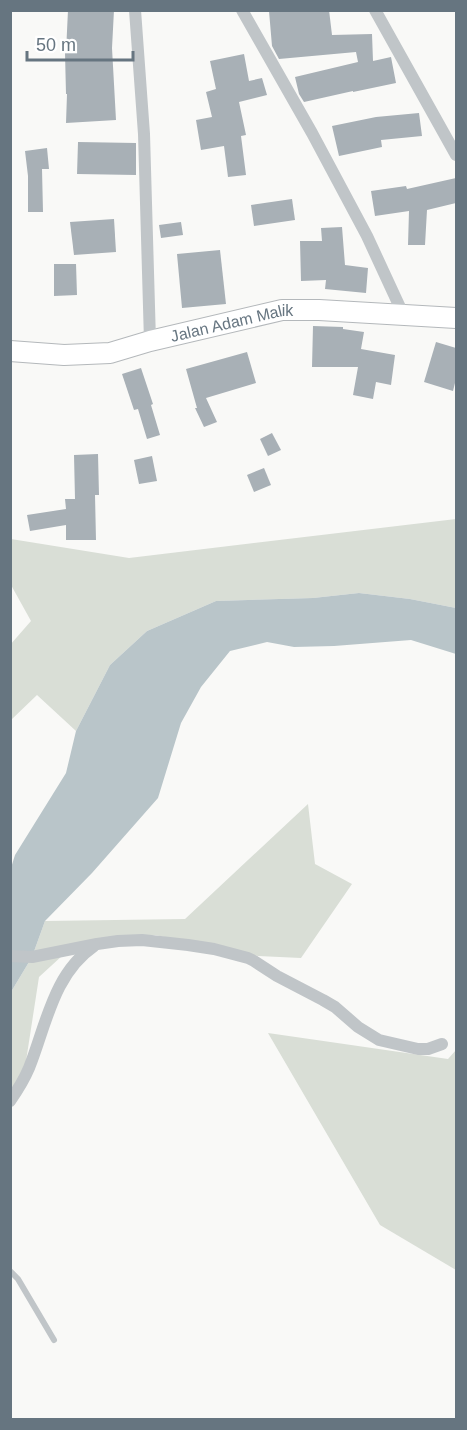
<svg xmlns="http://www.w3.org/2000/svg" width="467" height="1430" font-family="Helvetica,sans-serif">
<rect width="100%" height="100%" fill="#f9f9f7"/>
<!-- green -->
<g fill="#d9ded6">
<polygon points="456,519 456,608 410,599 359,593 313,598 216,601 147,631 110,665 76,731 37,695 11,720 10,645 31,621 11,585 11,539 129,558"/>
<polygon points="308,804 315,864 352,884 301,958 258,956 155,935 75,944 39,977 24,1074 11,1094 11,992 32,957 45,921 185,919"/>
<polygon points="268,1033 448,1059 456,1050 456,1270 380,1225"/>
</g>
<!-- water -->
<polygon fill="#b9c5c9" points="359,593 410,599 456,608 456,654 411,640 334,646 294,647 267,642 230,651 201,687 181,723 158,798 92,873 45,921 32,957 11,992 10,871 15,855 66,773 76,731 110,665 147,631 216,601 313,598"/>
<!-- building -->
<g fill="#a8b0b6">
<polygon points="68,10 114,10 112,48 116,120 66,123 67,94 66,94 65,53 66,52"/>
<polygon points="278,10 329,10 332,35 372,34 373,61 391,57 396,83 353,92 353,91 304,102 299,94 295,77 358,62 356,52 279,59 272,46 269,11"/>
<polygon points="244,54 249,81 262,78 267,95 239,102 246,135 241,136 246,175 228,177 224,146 201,150 196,120 212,117 206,92 216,89 210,61"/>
<polygon points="419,113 422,136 381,140 382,147 339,156 332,126 376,117"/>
<polygon points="78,142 136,143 136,175 77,174"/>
<polygon points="47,148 49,169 42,169 43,212 28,212 28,176 25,151"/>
<polygon points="456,178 456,203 427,210 425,245 408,245 409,211 375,216 371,191 406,186 407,189"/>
<polygon points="292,199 295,220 254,226 251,205"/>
<polygon points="114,219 116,252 74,255 70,222"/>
<polygon points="181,222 183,235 161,238 159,225"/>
<polygon points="342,227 345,265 368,268 366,293 325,289 326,280 301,281 300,241 322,241 321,228"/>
<polygon points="220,250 226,304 182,308 177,254"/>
<polygon points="54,264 76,264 77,295 54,296"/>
<polygon points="313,326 343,327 343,329 364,332 361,349 395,355 391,385 376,382 373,399 353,395 358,367 312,367"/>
<polygon points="436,342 456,348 456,379 453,391 424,382"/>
<polygon points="247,352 256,383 206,398 217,422 204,427 195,408 197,408 186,369"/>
<polygon points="141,368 153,404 151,405 160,435 147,439 138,409 134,410 122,374"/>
<polygon points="272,433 281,450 268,456 260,439"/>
<polygon points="98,454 99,495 95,495 96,540 66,540 66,525 30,531 27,515 66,509 65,499 75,499 74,455"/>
<polygon points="152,456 157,481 139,484 134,460"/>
<polygon points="264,468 271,485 254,492 247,475"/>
</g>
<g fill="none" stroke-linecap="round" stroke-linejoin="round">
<!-- trunk casing -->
<g stroke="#b4b8bb" stroke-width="22">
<g id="trunk">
<path id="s1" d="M10,351L64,355L110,353L150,341L282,310H319L456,318"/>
</g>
</g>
<!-- service -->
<polyline stroke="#c0c5c8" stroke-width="6" points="10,1271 18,1279 54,1340"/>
<!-- minor -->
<g stroke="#c0c5c8" stroke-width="12">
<polyline points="135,10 144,134 150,341"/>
<polyline points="242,10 312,133 367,236 404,316"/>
<polyline points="375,10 456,155"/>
<polyline points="10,956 32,957 97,944 118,941 142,940 188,945 214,949 248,958 254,961 277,976 323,1000 335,1007 358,1027 379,1040 418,1049 428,1049 442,1044"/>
<path d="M10,1101C17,1091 24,1080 29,1068C46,1026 53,974 94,946"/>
</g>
<!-- trunk -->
<use href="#trunk" stroke="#fff" stroke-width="20"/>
</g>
<g text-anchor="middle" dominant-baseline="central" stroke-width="6" stroke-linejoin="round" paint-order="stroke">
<!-- street labels -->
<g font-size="16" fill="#667580" stroke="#fff">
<text stroke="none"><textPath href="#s1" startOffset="226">Jalan Adam Malik</textPath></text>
</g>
</g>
<!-- border -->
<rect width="467" height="1430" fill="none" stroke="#667580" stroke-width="24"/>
<!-- scale -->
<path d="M27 51v9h106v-9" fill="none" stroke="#667580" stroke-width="3"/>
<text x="36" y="51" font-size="18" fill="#667580" stroke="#ffffff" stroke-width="4.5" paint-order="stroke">50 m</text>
</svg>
